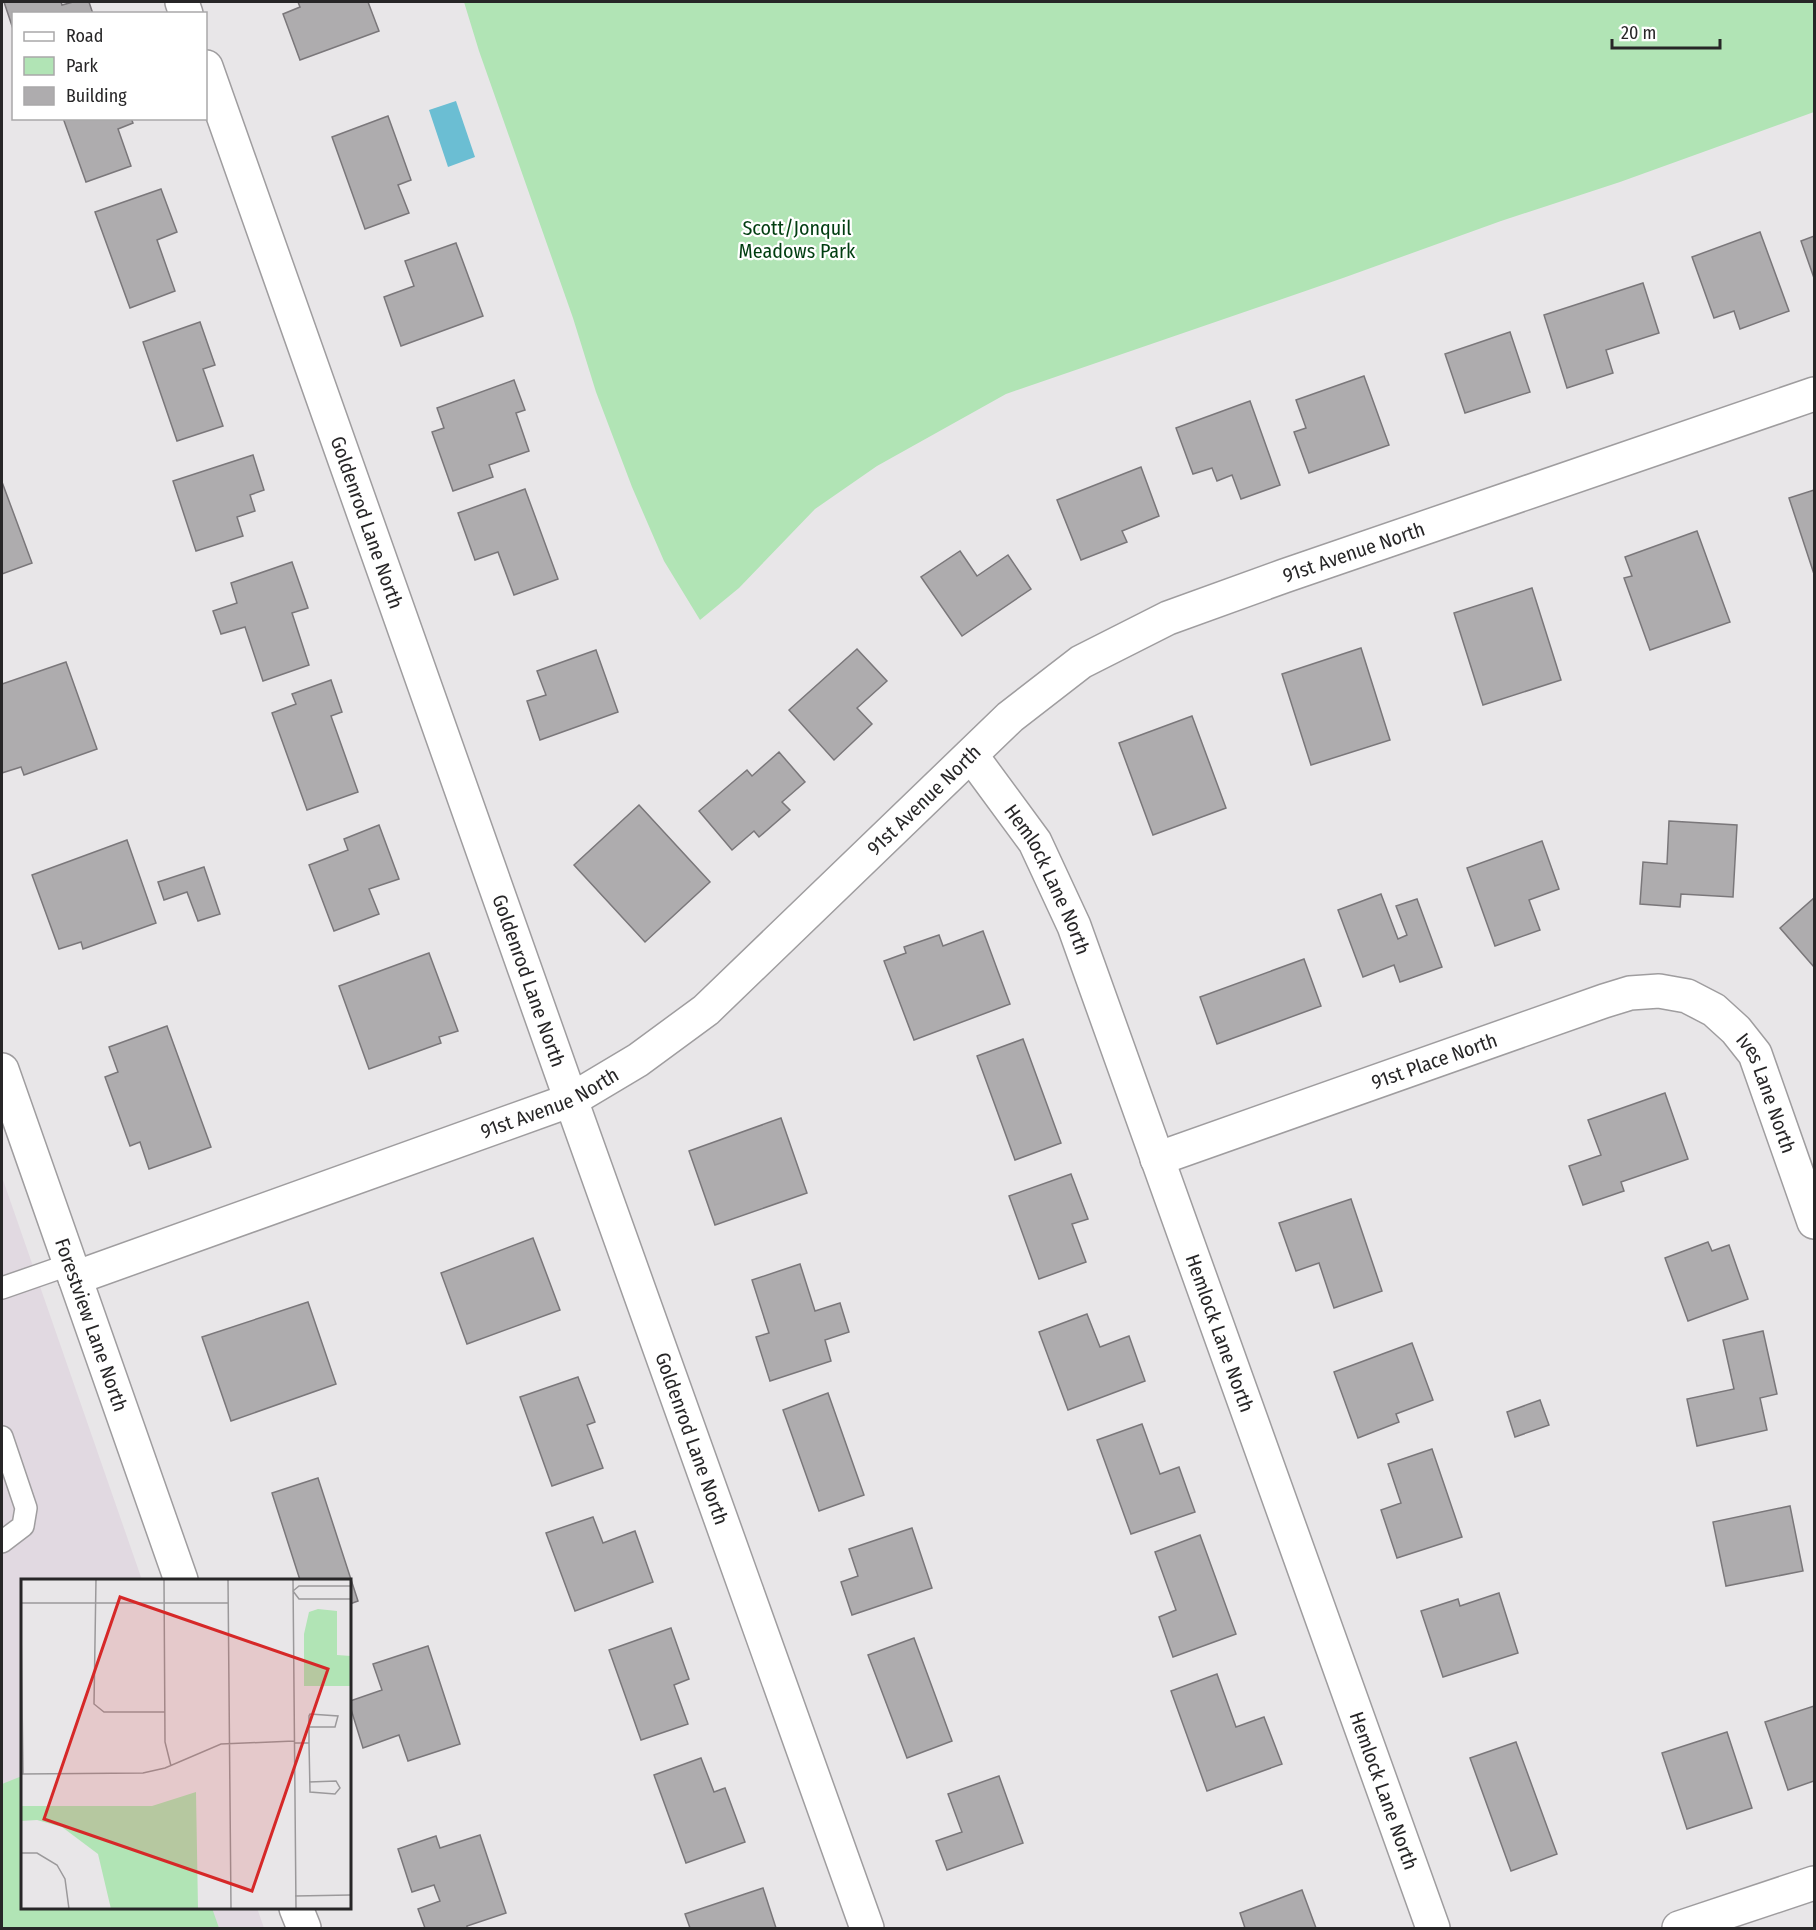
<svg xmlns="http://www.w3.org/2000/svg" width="1816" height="1930" font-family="'Fira Sans Condensed',sans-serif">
<rect width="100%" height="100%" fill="#e8e6e8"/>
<!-- built -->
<polygon fill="#e1d9e1" points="2,1177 142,1580 22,1580 22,1908 257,1908 264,1928 2,1928"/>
<!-- green -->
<g fill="#b1e4b5">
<polygon points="464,2 1814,2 1814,112 1620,182 1501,221 1343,278 1006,394 877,466 815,509 739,588 700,620 664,561 632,487 596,392 573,318 479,51"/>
<polygon points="22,1776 22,1908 212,1908 219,1928 2,1928 2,1784"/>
</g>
<!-- water -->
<polygon fill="#6bbed3" points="456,101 475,157 448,167 429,110"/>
<!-- building -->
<g fill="#aeacae" stroke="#7a777a" stroke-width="1.5">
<polygon points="4,2 61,2 62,5 73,2 89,2 93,14 14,14 14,32"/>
<polygon points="298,2 368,2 379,31 300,60 283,14 300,7"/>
<polygon points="388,116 411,180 398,185 409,213 365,229 332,137"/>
<polygon points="63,118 131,118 133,123 118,129 131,166 86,182"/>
<polygon points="161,189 177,232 157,240 175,291 130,308 95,212"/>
<polygon points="1760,232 1789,311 1740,329 1734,311 1714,318 1692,257"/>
<polygon points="1814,236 1814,278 1801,241"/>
<polygon points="456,243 483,316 401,346 384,297 414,286 405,261"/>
<polygon points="1643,283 1659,333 1606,350 1613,373 1567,388 1544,315"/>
<polygon points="200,322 215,365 203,369 223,426 177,441 143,342"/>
<polygon points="1510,332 1530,392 1465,413 1445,354"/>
<polygon points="1364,376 1389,445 1309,473 1294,432 1306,428 1296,400"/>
<polygon points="514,380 525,410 516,413 529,451 489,465 493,477 453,491 432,432 444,428 437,408"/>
<polygon points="1250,401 1280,485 1241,499 1232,475 1217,481 1212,468 1193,474 1176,428"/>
<polygon points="253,455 264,490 250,495 255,511 237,517 243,536 196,551 173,481"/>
<polygon points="1141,467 1159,516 1122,531 1127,542 1081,560 1057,500"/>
<polygon points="2,482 32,563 2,574"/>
<polygon points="525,489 558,579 514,595 498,552 475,560 458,513"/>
<polygon points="1814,490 1814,574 1789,498"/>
<polygon points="1697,531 1730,622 1650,650 1624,578 1632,576 1625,557"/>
<polygon points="960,551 977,576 1008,555 1031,589 962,636 921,577"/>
<polygon points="292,562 308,608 292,613 309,665 263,681 245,627 221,634 213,611 237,603 231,583"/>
<polygon points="1532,588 1561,680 1483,705 1454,613"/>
<polygon points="1361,648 1390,740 1311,765 1282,674"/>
<polygon points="857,649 887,681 857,708 872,724 834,760 789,710"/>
<polygon points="596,650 618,712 540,740 527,701 546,695 537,671"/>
<polygon points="66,662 97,749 24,775 21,767 2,773 2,684"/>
<polygon points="331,680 342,712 331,716 358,792 307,810 272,713 296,704 292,694"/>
<polygon points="1192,716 1226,808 1153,835 1119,743"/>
<polygon points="779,752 805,782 782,802 790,810 759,837 754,831 732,850 699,811 747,770 752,776"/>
<polygon points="639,805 710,882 645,942 574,865"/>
<polygon points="1669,821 1737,825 1733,897 1681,894 1680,907 1640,904 1643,862 1667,864"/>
<polygon points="379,825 399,879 369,889 379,914 334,931 309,865 348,850 344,839"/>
<polygon points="127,840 156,923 83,949 81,942 59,949 32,875"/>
<polygon points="1542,841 1559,889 1529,900 1540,930 1495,946 1467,868"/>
<polygon points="204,867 220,914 198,921 187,892 164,900 158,882"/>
<polygon points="1381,894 1398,939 1407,935 1396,906 1417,899 1442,967 1400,982 1394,965 1363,977 1338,910"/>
<polygon points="1814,898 1814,967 1780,928"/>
<polygon points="983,931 1010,1004 914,1040 884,961 906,953 904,947 939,935 943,946"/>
<polygon points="429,953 458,1031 439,1037 441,1043 369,1069 339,986"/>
<polygon points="1304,959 1321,1006 1217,1044 1200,997"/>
<polygon points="167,1026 211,1147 149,1169 140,1142 130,1146 105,1077 118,1072 109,1047"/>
<polygon points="1023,1039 1061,1143 1015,1160 977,1056"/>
<polygon points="1665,1093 1688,1159 1621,1182 1624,1191 1583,1205 1569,1166 1601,1155 1588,1120"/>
<polygon points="781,1118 807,1193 715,1225 689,1151"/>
<polygon points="1071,1174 1088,1219 1072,1224 1086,1262 1039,1279 1009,1196"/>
<polygon points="1351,1199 1382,1291 1334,1308 1319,1263 1296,1271 1279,1223"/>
<polygon points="533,1238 560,1310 467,1344 441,1273"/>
<polygon points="1708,1242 1712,1251 1729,1245 1748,1299 1688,1321 1665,1258"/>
<polygon points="800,1264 815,1311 840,1303 849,1332 825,1340 831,1361 770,1381 756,1337 769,1333 752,1280"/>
<polygon points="308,1302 336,1384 231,1421 202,1337"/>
<polygon points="1087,1314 1100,1347 1129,1336 1145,1381 1068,1410 1039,1332"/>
<polygon points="1763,1331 1777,1394 1760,1398 1767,1430 1697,1446 1687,1399 1734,1389 1723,1340"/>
<polygon points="1412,1343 1433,1400 1396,1414 1399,1422 1358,1438 1334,1372"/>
<polygon points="578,1377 595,1422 587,1425 603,1468 552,1486 520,1397"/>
<polygon points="828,1393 864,1495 819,1511 783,1410"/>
<polygon points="1540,1400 1549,1425 1515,1437 1507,1412"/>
<polygon points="1142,1424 1160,1474 1179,1467 1195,1512 1131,1534 1097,1440"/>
<polygon points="1432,1449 1462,1537 1397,1558 1381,1510 1401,1503 1388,1464"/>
<polygon points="318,1478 358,1601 350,1604 350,1580 300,1580 272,1493"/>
<polygon points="1790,1506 1803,1571 1726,1586 1713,1522"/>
<polygon points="593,1517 603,1543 635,1531 653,1582 575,1611 546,1533"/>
<polygon points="912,1528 932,1588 852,1615 841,1582 858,1576 849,1549"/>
<polygon points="1200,1535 1236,1634 1173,1657 1159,1617 1176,1610 1155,1552"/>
<polygon points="1499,1593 1518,1653 1443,1677 1421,1611 1458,1599 1460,1606"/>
<polygon points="671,1628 689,1679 674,1685 688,1724 641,1740 609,1650"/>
<polygon points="914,1638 952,1741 907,1758 868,1655"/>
<polygon points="428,1646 460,1744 408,1761 399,1735 363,1748 350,1706 350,1701 382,1690 373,1664"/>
<polygon points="1217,1674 1236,1727 1264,1717 1282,1764 1207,1791 1171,1691"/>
<polygon points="1814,1706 1814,1781 1788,1790 1765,1722"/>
<polygon points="1727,1732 1752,1808 1687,1829 1662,1753"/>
<polygon points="1516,1742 1557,1854 1511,1871 1470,1758"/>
<polygon points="701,1758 714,1792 725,1788 745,1842 686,1863 654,1775"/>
<polygon points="999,1776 1023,1843 947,1870 936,1841 962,1832 948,1794"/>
<polygon points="480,1835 506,1913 467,1926 467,1928 425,1928 418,1909 440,1901 434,1885 412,1892 398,1849 436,1836 440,1848"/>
<polygon points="763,1888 776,1928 690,1928 685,1914"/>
<polygon points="1302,1890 1316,1928 1245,1928 1240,1913"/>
</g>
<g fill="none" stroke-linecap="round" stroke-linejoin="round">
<!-- service casing -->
<g stroke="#9f9d9f" stroke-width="24">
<g id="service">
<polyline points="2,1288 71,1264"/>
<polyline points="2,1437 26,1508 23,1526 2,1542"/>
</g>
</g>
<!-- minor casing -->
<g stroke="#9f9d9f" stroke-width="36">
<g id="minor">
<polyline points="182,2 186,14"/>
<path id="s1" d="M206,67L571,1100L867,1928"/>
<path id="s2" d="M971,755L1035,842L1074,926L1433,1928"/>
<path id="s3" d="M1157,1159L1604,1001L1630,993L1659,991L1687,996L1714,1010L1736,1030L1755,1054L1814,1222"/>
<path id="s4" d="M75,1278L571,1100L638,1060L706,1010L1010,717L1081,662L1168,618L1284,576L1814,394"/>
<polyline points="1679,1928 1814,1883"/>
</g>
</g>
<!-- tertiary casing -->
<g stroke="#9f9d9f" stroke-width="36">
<g id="tertiary">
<path id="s5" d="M2,1070L181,1580"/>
<polyline points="296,1908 304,1928"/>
</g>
</g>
<!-- service -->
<use href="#service" stroke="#fff" stroke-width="21"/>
<!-- minor -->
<use href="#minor" stroke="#fff" stroke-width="33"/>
<!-- tertiary -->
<use href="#tertiary" stroke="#fff" stroke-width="33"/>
</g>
<g text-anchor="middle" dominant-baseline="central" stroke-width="4.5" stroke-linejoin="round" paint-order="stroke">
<!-- park labels -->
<g font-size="20" fill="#003d10" stroke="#fff">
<text x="797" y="228">Scott/Jonquil<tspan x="797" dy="23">Meadows Park</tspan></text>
</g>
<!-- street labels -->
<g font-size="20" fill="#272627" stroke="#fff">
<text stroke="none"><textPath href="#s1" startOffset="483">Goldenrod Lane North</textPath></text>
<text stroke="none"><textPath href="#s4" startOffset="1496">91st Avenue North</textPath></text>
<text stroke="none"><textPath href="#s4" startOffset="992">91st Avenue North</textPath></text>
<text stroke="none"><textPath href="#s2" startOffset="147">Hemlock Lane North</textPath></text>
<text stroke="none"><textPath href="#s1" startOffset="969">Goldenrod Lane North</textPath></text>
<text stroke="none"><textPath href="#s3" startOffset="294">91st Place North</textPath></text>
<text stroke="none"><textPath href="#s3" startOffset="690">Ives Lane North</textPath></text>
<text stroke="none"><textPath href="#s4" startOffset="506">91st Avenue North</textPath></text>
<text stroke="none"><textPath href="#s5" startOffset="270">Forestview Lane North</textPath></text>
<text stroke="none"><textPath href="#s2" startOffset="633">Hemlock Lane North</textPath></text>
<text stroke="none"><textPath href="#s1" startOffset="1455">Goldenrod Lane North</textPath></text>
<text stroke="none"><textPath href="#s2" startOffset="1119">Hemlock Lane North</textPath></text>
</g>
</g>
<!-- overview -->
<g transform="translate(21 1579)">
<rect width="330" height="330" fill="#e8e6e8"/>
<path d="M297,30L316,32V76L330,77V107H283V55L288,33ZM175,213L177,330H90L77,275L41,248L16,241L0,242V227H131Z" fill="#b1e4b5"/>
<path fill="none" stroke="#9b999b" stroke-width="1.5" d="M75,0L73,125L83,133H144M143,0L144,163L150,187M207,0L210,330M272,0L275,330M330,7H278L272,12L278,20H330M0,24H207M0,46L2,195M288,148H314L317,137L289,135L288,137V164M273,164H288L289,212V213L314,215L319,209L315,202L288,203M0,195L122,194L144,189L200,165L273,162M0,274H16L36,286L44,300L48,330M274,317L330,316"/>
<path fill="#d62828" fill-opacity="0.15" stroke="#d62828" stroke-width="3" d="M99,18L307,90L231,312L23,240Z"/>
<rect width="330" height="330" fill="none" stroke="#272627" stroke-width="3"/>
</g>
<!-- border -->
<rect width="1816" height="1930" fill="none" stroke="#272627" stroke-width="6"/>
<!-- legend -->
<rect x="12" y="12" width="195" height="108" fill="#ffffff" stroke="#a9a8a9" stroke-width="1.5"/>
<rect x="24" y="32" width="30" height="9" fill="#ffffff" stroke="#a9a8a9" stroke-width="1.5"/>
<text x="66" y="42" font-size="18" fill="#272627">Road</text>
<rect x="24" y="57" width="30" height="18" fill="#b1e4b5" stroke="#a9a8a9" stroke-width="1.5"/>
<text x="66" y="72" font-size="18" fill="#272627">Park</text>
<rect x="24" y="87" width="30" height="18" fill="#aeacae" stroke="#a9a8a9" stroke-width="1.5"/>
<text x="66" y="102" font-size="18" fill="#272627">Building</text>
<!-- scale -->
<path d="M1612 39v9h108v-9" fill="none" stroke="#272627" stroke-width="3"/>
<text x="1621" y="39" font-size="18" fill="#272627" stroke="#ffffff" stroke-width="4.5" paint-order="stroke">20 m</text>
</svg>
